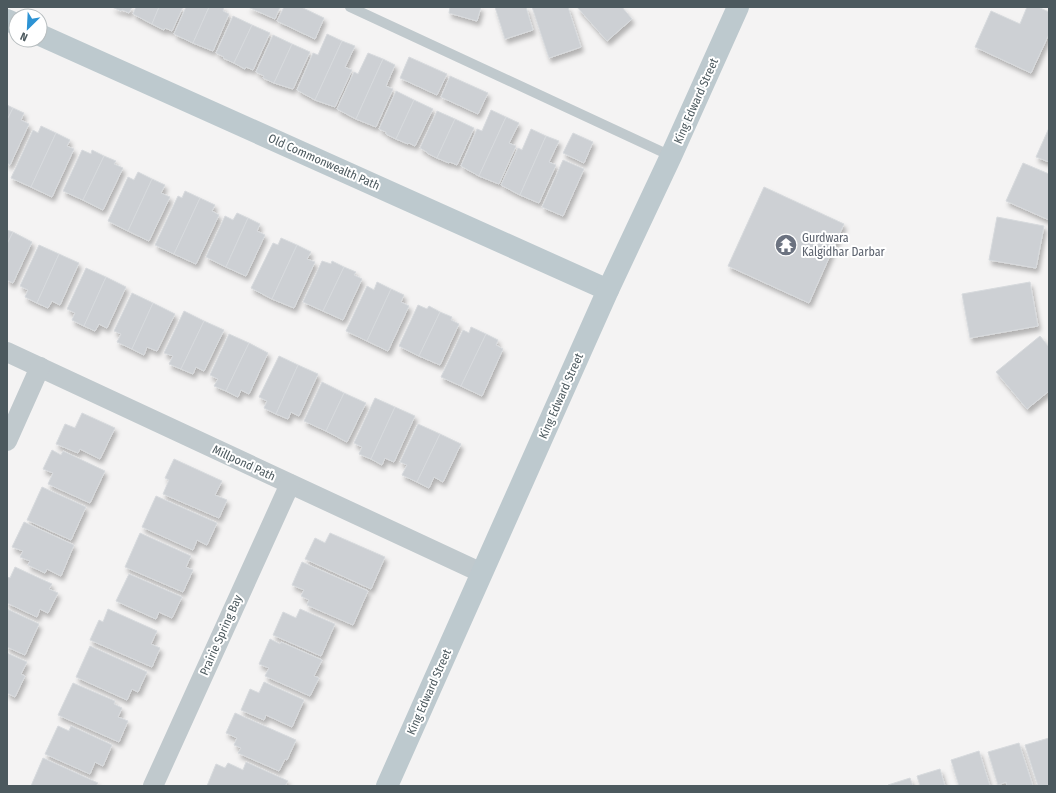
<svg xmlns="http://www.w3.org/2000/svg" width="1056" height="793" font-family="'Fira Sans Condensed',sans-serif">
<defs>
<filter id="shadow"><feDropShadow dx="2.5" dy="4.5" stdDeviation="2" flood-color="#0004"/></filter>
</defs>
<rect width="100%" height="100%" fill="#f4f3f3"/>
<!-- building -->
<g fill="#cdd0d4" stroke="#d7dadd" filter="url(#shadow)">
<polygon points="112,7 132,7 129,13 122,10 121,11"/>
<polygon points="136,7 159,7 152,24 133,14"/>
<polygon points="159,7 183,7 172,31 165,28 164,30 152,24"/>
<polygon points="186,7 209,7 193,43 174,34"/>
<polygon points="209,7 224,7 223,11 229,14 213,51 193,43"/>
<polygon points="248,7 280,7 275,19"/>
<polygon points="284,7 301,7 324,18 315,39 277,21"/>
<polygon points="450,7 481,7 477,21 449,13"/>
<polygon points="495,7 526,7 533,30 505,39"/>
<polygon points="532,7 568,7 581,47 549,58"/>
<polygon points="577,7 622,7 632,19 607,41"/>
<polygon points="1027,7 1038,7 1049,12 1049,34 1031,73 975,47 991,11 1020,24"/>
<polygon points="233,16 252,25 234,63 223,58 224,57 216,53"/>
<polygon points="252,25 270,33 253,70 246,67 245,69 234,63"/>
<polygon points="327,34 342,41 315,100 297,90 313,53 318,55"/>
<polygon points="273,35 292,44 274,83 263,78 264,76 256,72"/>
<polygon points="342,41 355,46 345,67 352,70 335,107 315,100"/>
<polygon points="292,44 310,52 293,89 274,83"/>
<polygon points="368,53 383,59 356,119 337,109 354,72 358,74"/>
<polygon points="409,57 447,74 437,95 400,78"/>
<polygon points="383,59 395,65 386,86 393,89 376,127 356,119"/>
<polygon points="450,76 488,93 478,114 441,97"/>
<polygon points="396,91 414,100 396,139 386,134 386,132 379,129"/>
<polygon points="414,100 433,109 415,146 409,143 408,144 396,139"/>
<polygon points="7,105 13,108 7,120"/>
<polygon points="13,108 24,113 21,120 29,124 10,165 7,163 7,120"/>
<polygon points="491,110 506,117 479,176 461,166 477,129 482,131"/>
<polygon points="437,111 455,119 437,158 427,153 427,152 420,148"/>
<polygon points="506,117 519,123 509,143 516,146 499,184 479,176"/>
<polygon points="455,119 474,128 457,165 450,162 449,163 437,158"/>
<polygon points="41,126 56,133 31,187 11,178 33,130 38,133"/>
<polygon points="1049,128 1049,162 1036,157"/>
<polygon points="531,129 546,136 520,195 501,185 518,148 522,150"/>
<polygon points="56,133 70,140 67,146 74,149 52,197 31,187"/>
<polygon points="573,133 593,142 584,163 563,153"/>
<polygon points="546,136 559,141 549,162 556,165 539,203 520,195"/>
<polygon points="82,150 91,154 92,150 104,156 83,200 63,191"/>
<polygon points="104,156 116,161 114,164 123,168 103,210 83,200"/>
<polygon points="563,160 584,169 563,216 542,207"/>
<polygon points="1023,163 1049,174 1049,220 1006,201"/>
<polygon points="138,172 152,179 128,231 108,221 128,177 134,180"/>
<polygon points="152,179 165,185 161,193 170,197 149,241 128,231"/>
<polygon points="764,187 844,224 809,303 728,266"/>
<polygon points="185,191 200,198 174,254 155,245 178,196 182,198"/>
<polygon points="200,198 215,205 212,211 219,215 196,264 174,254"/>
<polygon points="237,213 248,218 226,267 206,257 225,216 233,220"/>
<polygon points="997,217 1044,226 1036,268 989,260"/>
<polygon points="248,218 260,224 257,231 265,235 246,276 226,267"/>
<polygon points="7,230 13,232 7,244"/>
<polygon points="13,232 32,242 13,283 7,280 7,244"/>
<polygon points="281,238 297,245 272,299 251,288 273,243 278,245"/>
<polygon points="39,245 59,254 37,303 25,297 28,290 20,286"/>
<polygon points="297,245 311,252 307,259 315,262 294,308 272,299"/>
<polygon points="59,254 79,263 60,305 52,301 48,308 37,303"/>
<polygon points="322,261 331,264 332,261 344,267 323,311 303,302"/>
<polygon points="344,267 356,272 354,275 362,279 343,320 323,311"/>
<polygon points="86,268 106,277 84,326 72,320 75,313 67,309"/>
<polygon points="106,277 126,287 107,328 99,324 95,331 84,326"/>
<polygon points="377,282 391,289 367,341 346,331 367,286 374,290"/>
<polygon points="1030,282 1038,326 970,338 962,294"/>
<polygon points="391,289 404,295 401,302 409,306 388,351 367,341"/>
<polygon points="132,293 153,303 132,349 117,342 121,334 114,331"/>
<polygon points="153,303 175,314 157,351 147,347 144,355 132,349"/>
<polygon points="418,305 427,309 429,306 440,312 419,356 399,346"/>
<polygon points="184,311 204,321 181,369 169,364 173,356 164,353"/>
<polygon points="440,312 452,317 451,320 459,324 440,365 419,356"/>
<polygon points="204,321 224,330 204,371 196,367 193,374 181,369"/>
<polygon points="471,327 486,334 461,386 441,377 463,330 469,333"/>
<polygon points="229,334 249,343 226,391 214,386 218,379 210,375"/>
<polygon points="486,334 498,340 496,345 503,349 482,396 461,386"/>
<polygon points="1040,336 1049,347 1049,391 1027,409 996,372"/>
<polygon points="249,343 268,353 249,394 241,390 238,397 226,391"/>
<polygon points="279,356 298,365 276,414 264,408 267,401 259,397"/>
<polygon points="298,365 318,374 299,416 291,412 288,419 276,414"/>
<polygon points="322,382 344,393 326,431 304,421"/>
<polygon points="344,393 366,403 347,442 326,431"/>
<polygon points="375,398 395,407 371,459 359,454 362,447 354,443"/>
<polygon points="395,407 415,416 394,462 385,458 382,465 371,459"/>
<polygon points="82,413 115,428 100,459 80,449 78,453 56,444 65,424 75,428"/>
<polygon points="418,424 440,434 417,482 402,475 407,465 400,462"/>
<polygon points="440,434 461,444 443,482 434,477 429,488 417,482"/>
<polygon points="52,450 61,455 63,451 105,471 90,503 48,484 53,473 43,469"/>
<polygon points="174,459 222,481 215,495 227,500 219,518 163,494 169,480 165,478"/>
<polygon points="42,487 86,507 71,540 27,520"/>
<polygon points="156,496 217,523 207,545 197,540 193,550 142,527"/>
<polygon points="24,522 74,545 61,576 47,569 45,573 28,565 30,561 20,557 23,551 12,547"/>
<polygon points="140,533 191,556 186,567 193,570 183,592 125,567"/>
<polygon points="330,533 385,557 371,589 305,559 315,538 325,543"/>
<polygon points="302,562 368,591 353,625 307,605 309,600 301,596 304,590 292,585"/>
<polygon points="15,567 52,584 49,589 58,593 48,613 40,609 37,617 7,603 7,577 10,578"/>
<polygon points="129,574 182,597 172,618 159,612 156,619 116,601"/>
<polygon points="7,609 39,624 25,655 7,647"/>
<polygon points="108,609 157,631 151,644 160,648 152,667 90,640 99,620 103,622"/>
<polygon points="300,609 335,624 321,656 273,635 283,612 296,618"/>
<polygon points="270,639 280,644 281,642 322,660 314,676 319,678 310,696 265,676 269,668 259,664"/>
<polygon points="90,646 147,672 138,692 132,689 127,700 76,677"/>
<polygon points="7,653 27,662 21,674 25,676 15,697 7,693"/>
<polygon points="264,682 304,700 292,727 266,715 264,720 241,710 250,689 259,693"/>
<polygon points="73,683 115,701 114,704 122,708 118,717 128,721 119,742 58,715"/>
<polygon points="235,713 296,740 287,760 285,759 279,771 238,753 241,748 234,745 237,738 226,733"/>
<polygon points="58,726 69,731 71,726 112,745 103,766 95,762 90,774 45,754"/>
<polygon points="1049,738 1049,786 1038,786 1025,745"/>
<polygon points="1019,743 1033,786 1007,786 1006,782 998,785 988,752"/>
<polygon points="979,751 990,786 959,786 951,760"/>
<polygon points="43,758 98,783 96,786 31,786"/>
<polygon points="246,762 288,781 285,786 207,786 216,764 225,768 228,763 243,770"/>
<polygon points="940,769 945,786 920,786 917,776"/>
<polygon points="910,778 913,786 888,786 888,785"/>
</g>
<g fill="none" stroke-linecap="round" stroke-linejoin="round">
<!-- lane -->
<polyline stroke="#c0c9cd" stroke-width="10" points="350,7 671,156"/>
<!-- street -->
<g stroke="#c0c9cd" stroke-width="20">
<polyline points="7,352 482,573"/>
<polyline points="7,441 40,367"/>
<polyline points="153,786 290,484"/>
</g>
<!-- secondary -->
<g stroke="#bdc9ce" stroke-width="22">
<polyline points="7,20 16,24"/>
<polyline points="40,35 608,290"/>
<polyline points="387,786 608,290 671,156 738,7"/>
</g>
</g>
<!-- icons -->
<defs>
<g id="temple-disc" transform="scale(1.15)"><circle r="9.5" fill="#6b7280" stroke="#fff"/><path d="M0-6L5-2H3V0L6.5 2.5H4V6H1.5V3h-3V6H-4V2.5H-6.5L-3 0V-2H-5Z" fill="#fff"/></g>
</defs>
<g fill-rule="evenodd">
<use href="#temple-disc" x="786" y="245"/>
</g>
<g text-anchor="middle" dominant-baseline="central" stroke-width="4" stroke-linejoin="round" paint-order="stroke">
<!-- street labels -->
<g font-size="12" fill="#4c595e" stroke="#fff">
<text transform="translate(696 101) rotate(-66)">King Edward Street</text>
<text transform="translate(324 162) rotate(24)">Old Commonwealth Path</text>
<text transform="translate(561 396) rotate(-66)">King Edward Street</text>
<text transform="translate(244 463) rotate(25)">Millpond Path</text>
<text transform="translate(221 635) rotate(-66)">Prairie Spring Bay</text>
<text transform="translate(429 692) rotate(-66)">King Edward Street</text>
</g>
<!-- worship labels -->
<g font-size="12" fill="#5b616d" stroke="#fff" text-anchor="start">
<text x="802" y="238">Gurdwara<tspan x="802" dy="14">Kalgidhar Darbar</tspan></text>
</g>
</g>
<!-- border -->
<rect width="1056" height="793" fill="none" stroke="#4c595e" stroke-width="16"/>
<!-- north arrow -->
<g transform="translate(28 28) rotate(204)"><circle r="19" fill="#ffffff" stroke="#b7bdbf"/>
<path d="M0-3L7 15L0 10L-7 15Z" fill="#2d93d4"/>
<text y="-6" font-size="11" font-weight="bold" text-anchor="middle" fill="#4c595e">N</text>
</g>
</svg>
